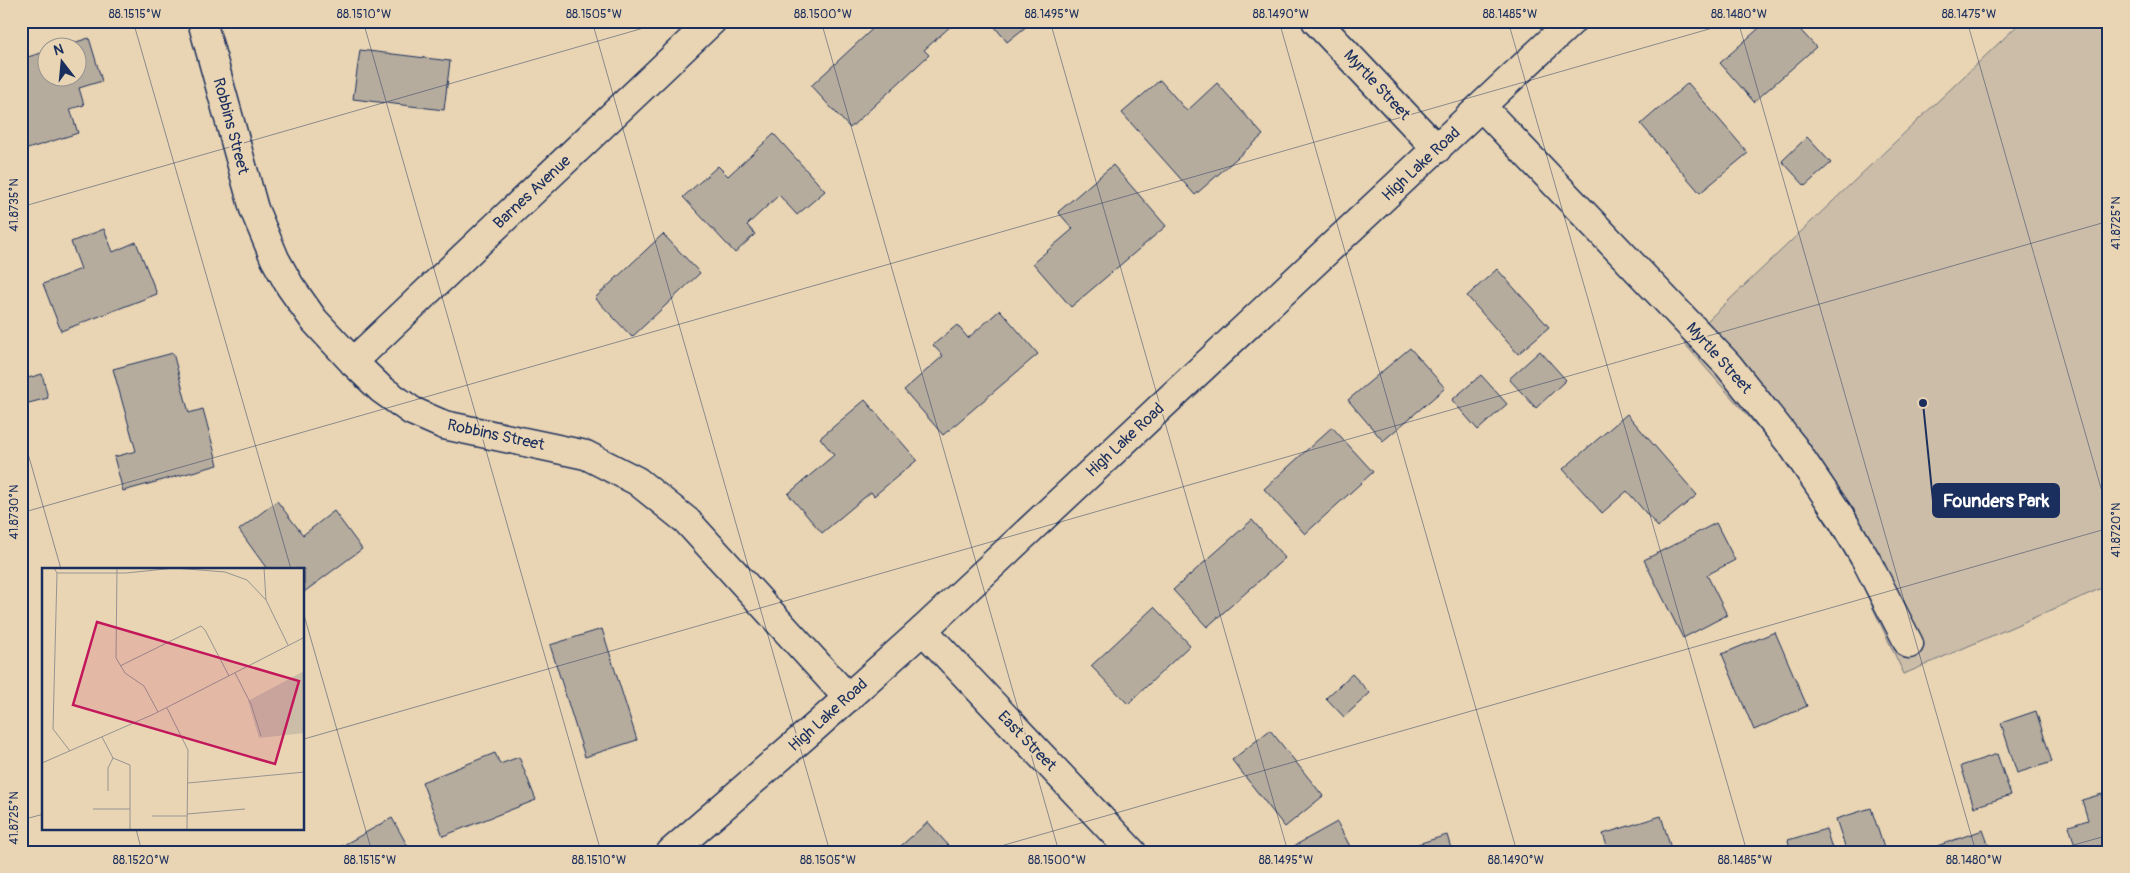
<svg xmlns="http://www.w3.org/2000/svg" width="2130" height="873" font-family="Pangolin,sans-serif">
<rect width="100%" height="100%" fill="#e9d5b3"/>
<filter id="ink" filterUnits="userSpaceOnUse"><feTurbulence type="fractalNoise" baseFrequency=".02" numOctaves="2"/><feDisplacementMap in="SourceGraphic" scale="10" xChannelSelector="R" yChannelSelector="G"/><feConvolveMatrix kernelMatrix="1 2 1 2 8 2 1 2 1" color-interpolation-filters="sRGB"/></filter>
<g filter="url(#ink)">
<!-- green -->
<polygon fill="#cbbda7" stroke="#737682" points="2022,21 2109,21 2109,585 1904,674 1855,570 1789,463 1684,343"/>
<!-- building -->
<g fill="#b6ac9e" stroke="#1b2f5e">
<polygon points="881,21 949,21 952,25 924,50 929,55 850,128 811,86"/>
<polygon points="990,21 1033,21 1007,42"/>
<polygon points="1767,21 1792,21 1816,47 1754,102 1720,63"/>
<polygon points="89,38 102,81 79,88 84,105 70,109 78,133 21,151 21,59 48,51 48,78 78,78 78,48 57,48"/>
<polygon points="360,50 450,61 444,110 353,99"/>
<polygon points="1160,80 1187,111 1217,83 1263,135 1195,195 1122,113"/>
<polygon points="1688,83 1748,153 1700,193 1641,124"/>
<polygon points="774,134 825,191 797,215 779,195 747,225 755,234 735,253 683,197 718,166 728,176"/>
<polygon points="1807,137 1831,163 1805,186 1782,161"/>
<polygon points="1113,165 1166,226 1071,307 1033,263 1073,229 1058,212"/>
<polygon points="104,229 113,252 136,242 157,294 61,331 43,284 81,269 71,242"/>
<polygon points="663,234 700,273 632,337 595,298"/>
<polygon points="1497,269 1549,327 1518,354 1467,296"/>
<polygon points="1000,310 1038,354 943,435 904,390 943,356 933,345 957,325 968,338"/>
<polygon points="1410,348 1445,388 1383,441 1348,400"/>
<polygon points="1540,351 1566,380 1536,408 1509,379"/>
<polygon points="173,353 189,413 203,409 218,465 123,491 114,457 136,451 113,369"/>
<polygon points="42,374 48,398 21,405 21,380"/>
<polygon points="1481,375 1507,404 1478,430 1452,400"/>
<polygon points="865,400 917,460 874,496 871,492 822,533 788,494 834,455 820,438"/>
<polygon points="1627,414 1697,495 1658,527 1627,491 1602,513 1563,469"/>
<polygon points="1332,427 1373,472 1305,534 1264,489"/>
<polygon points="277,501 303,535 334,511 362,549 304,592 304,569 267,569 239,530"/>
<polygon points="1252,520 1285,558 1207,627 1173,590"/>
<polygon points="1716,523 1735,560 1707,575 1727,615 1683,638 1644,560"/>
<polygon points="1154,607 1190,645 1128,704 1091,666"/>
<polygon points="602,629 637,740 585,757 550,645"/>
<polygon points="1775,632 1807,706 1754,730 1722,654"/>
<polygon points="1352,674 1370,693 1344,717 1326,698"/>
<polygon points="2036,711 2052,762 2017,773 2001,723"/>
<polygon points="1270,730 1323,796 1285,827 1232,760"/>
<polygon points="495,753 500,764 519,757 536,800 443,836 422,782"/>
<polygon points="1997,754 2011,795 1974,807 1961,766"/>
<polygon points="2102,794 2109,815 2109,852 2077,852 2069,826 2088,820 2082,800"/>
<polygon points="1871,808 1884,848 1871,852 1847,852 1836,819"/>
<polygon points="1661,816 1672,852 1609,852 1603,834"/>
<polygon points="392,818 411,852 331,852"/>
<polygon points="928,822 954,852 894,852"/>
<polygon points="1337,822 1353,852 1297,852 1294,846"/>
<polygon points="1826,829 1833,852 1791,852 1788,840"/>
<polygon points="1983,830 1991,852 1939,852 1937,846"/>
<polygon points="1447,835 1452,852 1409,852 1408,847"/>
</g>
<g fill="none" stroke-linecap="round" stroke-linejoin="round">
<!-- street casing -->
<g stroke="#1b2f5e" stroke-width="31">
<g id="street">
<polyline points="202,21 254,209 275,259 290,286 314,320 353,362 381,389 412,411 444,425 586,455 637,481 687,521 848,698"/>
<polyline points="1316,21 1437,149"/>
<polyline points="1482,107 1728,365 1794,448 1840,516 1866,560 1909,644"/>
<polyline points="353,362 712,21"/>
<polyline points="923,630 1132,852"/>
</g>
</g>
<!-- secondary casing -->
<g stroke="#1b2f5e" stroke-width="31">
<polyline id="secondary" points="671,852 815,727 923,630 1572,21"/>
</g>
<!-- street -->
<use href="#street" stroke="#e9d5b3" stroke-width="28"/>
<!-- secondary -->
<use href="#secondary" stroke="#e9d5b3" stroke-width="28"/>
</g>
</g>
<!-- ticks -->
<path fill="none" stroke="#1b2f5e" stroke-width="1" stroke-opacity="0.45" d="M133,21L291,569M363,21L601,852M592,21L830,852M821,21L1059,852M1050,21L1288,852M1279,21L1517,852M1508,21L1747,852M1738,21L1976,852M1967,21L2109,516M21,207L668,21M21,429L61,569M21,513L1737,21M304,615L372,852M304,739L2109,221M21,820L44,814M136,829L142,852M980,852L2109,528M2049,852L2109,835"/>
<g text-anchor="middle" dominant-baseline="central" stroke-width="4" stroke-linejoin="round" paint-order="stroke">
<!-- street labels -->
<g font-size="16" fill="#1b2f5e" stroke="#e9d5b3">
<text transform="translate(1377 85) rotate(47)">Myrtle Street</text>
<text transform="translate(231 126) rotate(75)">Robbins Street</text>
<text transform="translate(1421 164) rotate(-43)">High Lake Road</text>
<text transform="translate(532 192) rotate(-43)">Barnes Avenue</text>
<text transform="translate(1719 358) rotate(48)">Myrtle Street</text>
<text transform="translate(496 435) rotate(12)">Robbins Street</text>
<text transform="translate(1125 440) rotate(-43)">High Lake Road</text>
<text transform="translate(828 715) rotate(-42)">High Lake Road</text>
<text transform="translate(1027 741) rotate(46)">East Street</text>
</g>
</g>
<!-- overview -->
<g transform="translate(42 568)">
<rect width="262" height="262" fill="#e9d5b3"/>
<path d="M262,103V165L217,170L206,133Z" fill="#cbbda7"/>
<path fill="none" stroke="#979391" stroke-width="1" d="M12,0L15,5H84L133,0L183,4L205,12L224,32M75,0L74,90L83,105L102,118L116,144M222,0L224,32L246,77M15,5L11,161L28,183M78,98L159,58L163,62L187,108M193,105L209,136L219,168M125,140L146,182L145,262M60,169L71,190L88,197V262M0,195L112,146L263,69M146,215L263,204M66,223V200L71,190M51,241H88M145,246L203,241M110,248H145"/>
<path fill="#c2185b" fill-opacity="0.15" stroke="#c2185b" stroke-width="2.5" d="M55,54L257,113L233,196L31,137Z"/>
<rect width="262" height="262" fill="none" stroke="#1b2f5e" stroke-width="2.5"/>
</g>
<!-- callouts -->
<path fill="none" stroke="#1b2f5e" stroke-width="2" d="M1923 403L1933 501"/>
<circle fill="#1b2f5e" stroke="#e9d5b3" stroke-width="2" cx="1923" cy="403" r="5"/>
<rect fill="#1b2f5e" stroke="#1b2f5e" stroke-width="2" x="1933" y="484" width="126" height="33" rx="5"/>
<g font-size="18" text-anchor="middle" font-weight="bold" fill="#fff">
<text x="1996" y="507">Founders Park</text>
</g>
<!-- margin -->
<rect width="2130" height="873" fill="none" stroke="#e9d5b3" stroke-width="55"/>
<!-- north arrow -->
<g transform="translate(62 62) rotate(344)"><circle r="24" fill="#e9d5b3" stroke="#979391"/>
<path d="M0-4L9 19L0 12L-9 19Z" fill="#1b2f5e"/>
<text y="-8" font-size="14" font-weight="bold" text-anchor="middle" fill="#1b2f5e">N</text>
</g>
<rect x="28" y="28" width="2074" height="818" fill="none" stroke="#1b2f5e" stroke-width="2"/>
<g font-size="12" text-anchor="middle" fill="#1b2f5e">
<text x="135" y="18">88.1515°W</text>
<text x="364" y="18">88.1510°W</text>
<text x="594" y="18">88.1505°W</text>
<text x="823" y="18">88.1500°W</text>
<text x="1052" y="18">88.1495°W</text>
<text x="1281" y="18">88.1490°W</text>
<text x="1510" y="18">88.1485°W</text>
<text x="1739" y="18">88.1480°W</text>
<text x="1969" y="18">88.1475°W</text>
<text transform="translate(14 205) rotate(-90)" y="4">41.8735°N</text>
<text transform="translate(2116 223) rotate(-90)" y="4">41.8725°N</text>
<text transform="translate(14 512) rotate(-90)" y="4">41.8730°N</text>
<text transform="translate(2116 530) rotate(-90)" y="4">41.8720°N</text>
<text transform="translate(14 818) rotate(-90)" y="4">41.8725°N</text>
<text x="141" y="864">88.1520°W</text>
<text x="370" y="864">88.1515°W</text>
<text x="599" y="864">88.1510°W</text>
<text x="828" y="864">88.1505°W</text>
<text x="1057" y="864">88.1500°W</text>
<text x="1286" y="864">88.1495°W</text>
<text x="1516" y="864">88.1490°W</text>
<text x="1745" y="864">88.1485°W</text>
<text x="1974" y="864">88.1480°W</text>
</g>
</svg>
